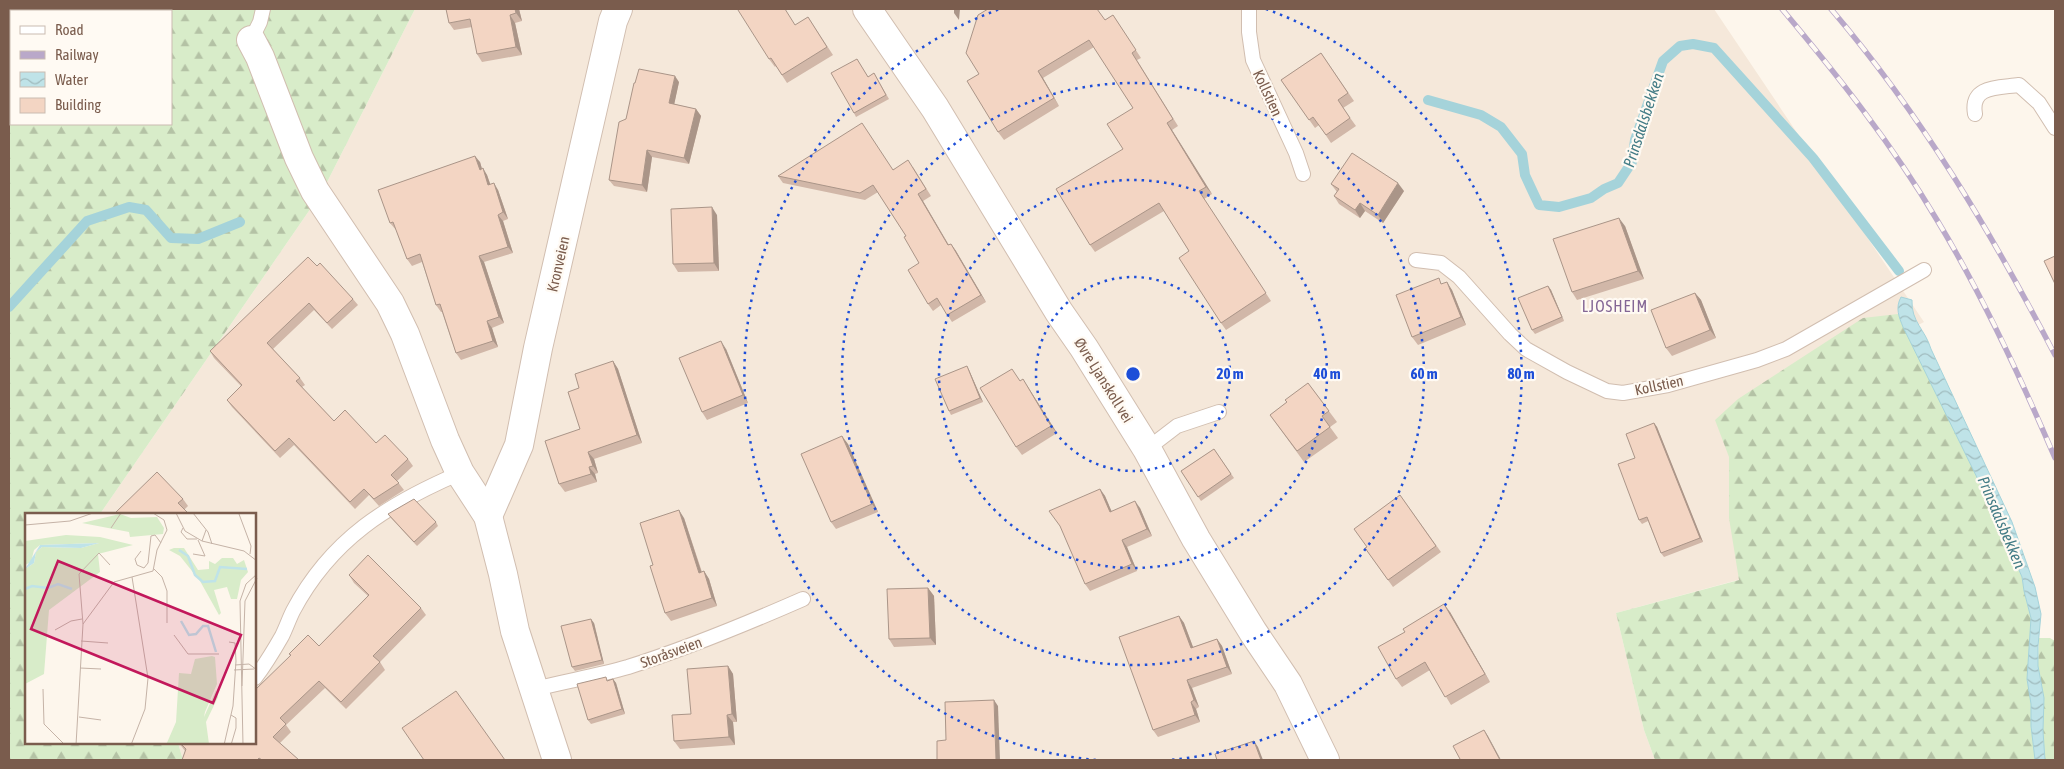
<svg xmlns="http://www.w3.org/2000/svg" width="2064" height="769" font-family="'Asap Condensed',sans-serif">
<defs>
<pattern id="forest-firs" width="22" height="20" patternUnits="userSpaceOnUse" patternTransform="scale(1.25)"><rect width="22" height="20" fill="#d8ecc9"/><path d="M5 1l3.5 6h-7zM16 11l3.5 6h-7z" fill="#b4c2a5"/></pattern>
<pattern id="water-waves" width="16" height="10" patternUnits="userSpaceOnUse" patternTransform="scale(1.25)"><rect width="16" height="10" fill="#bfe3e8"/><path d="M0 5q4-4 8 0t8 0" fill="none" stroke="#a0bbbe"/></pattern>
</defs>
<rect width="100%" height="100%" fill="#fdf6ec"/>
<!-- residential -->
<polygon fill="#f5e8da" points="415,9 1714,9 1924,322 1769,404 1819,558 1616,613 1644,730 1655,760 183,760 178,743 255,743 255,514 100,514 322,192"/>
<!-- forest -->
<g fill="url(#forest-firs)" fill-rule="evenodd">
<path d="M9,9H415L322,192L100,514H26V743H178L183,760H9ZM11,11H171V124H11Z"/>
<polygon points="1898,314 1993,510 2022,577 2024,591 2031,618 2027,679 2031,704 2031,726 2035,760 1655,760 1644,730 1616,613 1739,580 1729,518 1729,457 1715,420 1738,399 1863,318"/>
<polygon points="2039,638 2050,638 2055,641 2055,760 2045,760 2043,731 2044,698 2038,666"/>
</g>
<!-- water -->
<path fill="url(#water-waves)" stroke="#a5d3da" d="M1901,297L1912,300C1911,322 1925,329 1931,349L2012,522L2035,587L2041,614L2038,646V666L2044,698L2043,731L2045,760H2035L2031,726V704L2027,679L2031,618L2024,591L2022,577L1993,510L1903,327C1899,317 1895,308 1901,297Z"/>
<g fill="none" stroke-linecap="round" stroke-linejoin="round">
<!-- stream -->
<g stroke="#a5d3da" stroke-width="10">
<polyline points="1428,100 1481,115 1501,127 1522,154 1525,175 1539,205 1559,207 1591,198 1604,189 1618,183 1632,162 1635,140 1663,61 1680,46 1693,44 1714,48 1813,158 1899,271"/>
<polyline points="9,307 87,221 129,207 146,210 171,238 198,239 240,222"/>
</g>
<!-- service casing -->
<g stroke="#d1beb0" stroke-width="16">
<g id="service">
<polyline points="1249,9 1249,32 1253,60 1296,153 1303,174"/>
<polyline points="251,40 260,22 263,9"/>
<path d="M1975,114C1970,85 1999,88 2019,85L2039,103L2055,128"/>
<polyline points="1416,260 1441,263 1459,277 1510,334 1526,349 1567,372 1607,391 1623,393 1668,385 1757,360 1786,349 1924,270"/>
<polyline points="1147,449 1177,426 1219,412"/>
<path d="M255,678C265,665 274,650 282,636C286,628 289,619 293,611C331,539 388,504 460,473"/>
<path d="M535,689C566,681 597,676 628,667C688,648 746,624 803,599"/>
</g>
</g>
<!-- minor casing -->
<g stroke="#d1beb0" stroke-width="30">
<g id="minor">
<polyline points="867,9 935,108 1059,312 1084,348 1147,449 1196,539 1253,632 1288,684 1325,760"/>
<polyline points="251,40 260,57 299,158 315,191 390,303 405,334 445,440 460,473 488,516 503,574 515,631 557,760"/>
<polyline points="488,516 519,445 538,348 613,21 618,9"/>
</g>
</g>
<!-- service -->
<use href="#service" stroke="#fff" stroke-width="14"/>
<!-- minor -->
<use href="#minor" stroke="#fff" stroke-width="28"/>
<!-- rail casing -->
<g stroke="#b9a8c9" stroke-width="5.5">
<g id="rail">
<path d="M1782,9C1838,76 1892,144 1937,220C1983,296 2020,376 2055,458"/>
<path d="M1831,9C1922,116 1990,230 2055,355"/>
</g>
</g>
<!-- rail -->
<use href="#rail" stroke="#fffaf3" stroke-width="4" stroke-dasharray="11" stroke-linecap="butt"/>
</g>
<!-- wall -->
<g fill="#d1b7a8">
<polygon points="519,9 522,21 515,23 522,55 482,62 477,54 472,27 454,30 449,23"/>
<polygon points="1113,15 1141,58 1137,60 1178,126 1172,130 1212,194 1204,199 1271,301 1226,330 1221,323 1189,251 1164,211 1095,252 1090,245 1123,149 1133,108 1094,47 1043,78 1059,106 1004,140 998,132 979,74 1105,20"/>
<polygon points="808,17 833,55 787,83 776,66 775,67 769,59 796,25"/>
<polygon points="1321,53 1354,101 1343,108 1356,126 1331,143 1319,125 1315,128 1281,80"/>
<polygon points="857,59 868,77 874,73 889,99 856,117 854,113"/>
<polygon points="679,82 674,104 696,109 701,116 689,164 652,157 647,192 614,186 609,180 626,119"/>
<polygon points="480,162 482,169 487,175 490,184 498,190 508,219 503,221 513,253 484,262 504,323 492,328 498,347 461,360 456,353 442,312 441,312 436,305 422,262 412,266 407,259 396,230 390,223"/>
<polygon points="913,167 931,196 923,201 949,245 951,244 956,251 986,302 952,322 941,305 933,311 928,304 919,263 906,236 878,192 865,200 783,183 778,176 893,169"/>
<polygon points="1331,184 1404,191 1383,223 1365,211 1360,218 1339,204 1334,196 1337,192"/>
<polygon points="717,215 719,271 678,272 673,264"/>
<polygon points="1625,226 1644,279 1577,300 1572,292"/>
<polygon points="317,266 353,299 358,305 332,329 314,310 273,349 300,378 305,385 302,387 334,421 408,459 413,466 397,481 404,490 379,506 369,495 355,509 294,445 280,458 232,407 227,400 241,386 214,358 210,351"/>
<polygon points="1443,284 1452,290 1466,325 1418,345 1412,337"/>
<polygon points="1548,286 1551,290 1564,321 1535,334 1532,330"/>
<polygon points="1695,293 1701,300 1716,338 1672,356 1666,348"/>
<polygon points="726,349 748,403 707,420 702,412"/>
<polygon points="613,361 618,369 642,443 594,459 598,473 595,474 597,482 565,492 559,484 580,429 579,388"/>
<polygon points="969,370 983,402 951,415 949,411"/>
<polygon points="1020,381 1028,387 1057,433 1022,455 1016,447"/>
<polygon points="1308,383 1337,422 1330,427 1338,438 1304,462 1270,415 1287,402"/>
<polygon points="1654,423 1657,427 1703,542 1664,557 1661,553 1648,521 1642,524 1639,520 1635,458"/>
<polygon points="848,444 878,512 836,529 831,522"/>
<polygon points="1214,449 1234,478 1201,501 1181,471"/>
<polygon points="1100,489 1105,496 1111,511 1140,508 1152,536 1127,547 1137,571 1090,591 1085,584"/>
<polygon points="1400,495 1441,552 1393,587 1365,548 1367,547"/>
<polygon points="183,499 188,506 184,510 114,514"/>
<polygon points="388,514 436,522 438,526 417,546 391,518"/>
<polygon points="684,518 702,572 704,571 709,579 717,606 671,621 665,613 653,565"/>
<polygon points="349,575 421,608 426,615 380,662 385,670 346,709 325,688 286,725 291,732 280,743 299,760 182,760 185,751 179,743 255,743 319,646 368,596 354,583"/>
<polygon points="928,588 934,596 936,645 894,647 889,639"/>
<polygon points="1450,612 1490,682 1451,705 1430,670 1402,687 1396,679"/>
<polygon points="1179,616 1184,623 1193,647 1217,639 1222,646 1232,674 1192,688 1199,707 1196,709 1200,722 1158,737 1153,730"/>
<polygon points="594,623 604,664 575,671 572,667"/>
<polygon points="728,666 733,674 737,722 733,722 735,745 680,749 674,741 691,714"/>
<polygon points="613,679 616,683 625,714 591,724 588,720 608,681"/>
</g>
<!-- shaded-wall -->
<g fill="#aa9588">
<polygon points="515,9 519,9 522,21 516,13"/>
<polygon points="954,9 960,9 959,20 954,13"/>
<polygon points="510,15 515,23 522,55 516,47"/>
<polygon points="1038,71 1043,78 1059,106 1054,98"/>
<polygon points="675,76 679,82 673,110 669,103"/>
<polygon points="696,109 701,116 689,164 684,158"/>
<polygon points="1167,123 1172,130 1212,194 1206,187"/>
<polygon points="647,150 652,157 647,192 642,185"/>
<polygon points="475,156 480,162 484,176 480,170"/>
<polygon points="483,168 487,175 493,192 488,185"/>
<polygon points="494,183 498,190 508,219 503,212"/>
<polygon points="1398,183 1404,191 1383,223 1378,215"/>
<polygon points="918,194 923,201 953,253 948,245"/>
<polygon points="1360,203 1365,211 1360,218 1355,210"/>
<polygon points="712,207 717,215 719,271 714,263"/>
<polygon points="498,215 503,221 513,253 508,247"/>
<polygon points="1619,218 1625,226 1644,279 1638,271"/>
<polygon points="951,244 956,251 986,302 981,295"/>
<polygon points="479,256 484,262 504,323 499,317"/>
<polygon points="1447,282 1452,290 1466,325 1461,317"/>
<polygon points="1548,286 1551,290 1564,321 1562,317"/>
<polygon points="1695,293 1701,300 1716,338 1710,330"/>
<polygon points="487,321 492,328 498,347 493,341"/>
<polygon points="721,341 726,349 748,403 743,395"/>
<polygon points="613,361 618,369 642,443 637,435"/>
<polygon points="967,366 969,370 983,402 980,398"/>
<polygon points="1023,379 1028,387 1057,433 1051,426"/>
<polygon points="1654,423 1657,427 1703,542 1700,538"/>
<polygon points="842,436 848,444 878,512 872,504"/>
<polygon points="588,452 594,459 598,473 593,466"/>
<polygon points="589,467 595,474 597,482 591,474"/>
<polygon points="1100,489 1105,496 1115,519 1110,512"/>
<polygon points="1135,501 1140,508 1152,536 1147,529"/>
<polygon points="679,510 684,518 704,580 699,573"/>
<polygon points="1122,540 1127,547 1137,571 1132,564"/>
<polygon points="704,571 709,579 717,606 712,598"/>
<polygon points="928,588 934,596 936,645 930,638"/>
<polygon points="1444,604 1450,612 1490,682 1485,674"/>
<polygon points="1179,616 1184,623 1196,655 1191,648"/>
<polygon points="591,619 594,623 604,664 602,660"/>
<polygon points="1217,639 1222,646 1232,674 1227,667"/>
<polygon points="728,666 733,674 737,722 732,714"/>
<polygon points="613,679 616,683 625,714 622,709"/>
<polygon points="1187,680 1192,688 1199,707 1194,700"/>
<polygon points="994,700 998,706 1000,760 996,760"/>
<polygon points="1191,702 1196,709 1200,722 1195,715"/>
<polygon points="727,715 733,722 735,745 729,737"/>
<polygon points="1484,730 1488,736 1501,760 1500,760"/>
<polygon points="1254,741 1258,747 1263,760 1261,760"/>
</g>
<!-- building -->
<g fill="#f3d5c3" stroke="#aa9588">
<polygon points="446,9 515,9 516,13 510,15 516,47 477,54 470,19 449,23"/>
<polygon points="739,9 785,9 795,25 808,17 827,47 782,75 771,58 769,59 738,10"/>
<polygon points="988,9 1097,9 1105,20 1113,15 1136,50 1132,53 1173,119 1167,123 1206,187 1199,191 1266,293 1221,323 1179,258 1189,251 1159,203 1090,245 1056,189 1123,149 1107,124 1133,108 1089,40 1038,71 1054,98 998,132 967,81 979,74 966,53 978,15"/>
<polygon points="1321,53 1348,93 1338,100 1350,118 1326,135 1313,117 1309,120 1281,80"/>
<polygon points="857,59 868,77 874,73 886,95 854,113 831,73"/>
<polygon points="639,69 675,76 669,103 696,109 684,158 647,150 642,185 609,180 619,122 626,119 634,83 635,83"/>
<polygon points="862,123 893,170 908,160 926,189 918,194 948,245 951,244 981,295 947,315 937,298 928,304 908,270 919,263 904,237 906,236 873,185 860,193 778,176"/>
<polygon points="1352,153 1398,183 1378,215 1360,203 1355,210 1334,196 1339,189 1331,184"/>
<polygon points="475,156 480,170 483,168 488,185 494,183 503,212 498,215 508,247 479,256 499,317 487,321 493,341 456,353 440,304 436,305 420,254 407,259 393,222 390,223 378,190"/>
<polygon points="712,207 714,263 673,264 671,209"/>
<polygon points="1619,218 1638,271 1572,292 1553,239"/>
<polygon points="2055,256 2055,284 2044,261"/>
<polygon points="308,257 317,266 320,263 353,299 327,323 309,303 267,343 300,378 296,381 334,421 345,410 376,443 385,435 408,459 391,475 399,483 374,499 364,489 350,502 289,438 275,451 227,400 242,385 210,351"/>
<polygon points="1439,278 1441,284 1447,282 1461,317 1412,337 1396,295"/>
<polygon points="1548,286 1562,317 1532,330 1518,298"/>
<polygon points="1695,293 1710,330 1666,348 1651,310"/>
<polygon points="721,341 743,395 702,412 679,358"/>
<polygon points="613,361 637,435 588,452 593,466 589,467 591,474 559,484 545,441 580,429 568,392 579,388 575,374"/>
<polygon points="967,366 980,398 949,411 935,379"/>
<polygon points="1012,369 1020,381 1023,379 1051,426 1016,447 980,388"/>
<polygon points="1308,383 1329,411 1322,416 1330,427 1297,451 1270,415 1287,402 1285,400"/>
<polygon points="1654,423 1700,538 1661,553 1647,517 1639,520 1618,464 1635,458 1626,434"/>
<polygon points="842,436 872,504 831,522 801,454"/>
<polygon points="1214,449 1231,474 1198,497 1181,471"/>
<polygon points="157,472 183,499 178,503 189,514 114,514"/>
<polygon points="1100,489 1110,512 1135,501 1147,529 1122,540 1132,564 1085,584 1060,526 1049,511"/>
<polygon points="1400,495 1436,546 1388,580 1365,548 1367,547 1354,529"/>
<polygon points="414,499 436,522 414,542 388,514"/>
<polygon points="679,510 699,573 704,571 712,598 665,613 650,566 653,565 640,523"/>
<polygon points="368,555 421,608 373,656 380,662 341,702 319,681 280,718 286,724 273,737 299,760 262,760 259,758 257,760 182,760 186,749 180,743 255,743 255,690 291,655 289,654 308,635 319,646 369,595 349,575"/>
<polygon points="928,588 930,638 889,639 887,589"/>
<polygon points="1444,604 1485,674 1445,697 1425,662 1396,679 1378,647 1405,632 1403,629"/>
<polygon points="1179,616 1191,648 1217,639 1227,667 1187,680 1194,700 1191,702 1195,715 1153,730 1119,637"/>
<polygon points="591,619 602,660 572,667 561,626"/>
<polygon points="728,666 732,714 727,715 729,737 674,741 672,715 691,714 687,669"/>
<polygon points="606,677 607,681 613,679 622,709 588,720 577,684"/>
<polygon points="456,691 505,760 424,760 402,728"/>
<polygon points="994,700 996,760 937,760 937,741 946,740 945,702"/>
<polygon points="1484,730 1500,760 1458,760 1460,759 1453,746"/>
<polygon points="1254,741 1261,760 1217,760 1215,754"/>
</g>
<!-- distance rings -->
<g fill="none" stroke="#1d4ed8" stroke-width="2.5" stroke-dasharray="2.5 5">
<circle cx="1133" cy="374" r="97"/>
<circle cx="1133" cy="374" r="194"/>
<circle cx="1133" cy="374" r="291"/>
<path d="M1096 760A388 388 0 0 1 1000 9M1266 9A388 388 0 0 1 1170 760"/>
</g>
<g text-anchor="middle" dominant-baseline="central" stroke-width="4.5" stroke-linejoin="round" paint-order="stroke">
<!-- street labels -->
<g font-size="15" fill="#7a5c4d" stroke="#fffaf3">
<text transform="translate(1268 93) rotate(65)">Kollstien</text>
<text transform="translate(558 264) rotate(-77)">Kronveien</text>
<text transform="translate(1104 380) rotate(58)">Øvre Ljanskoll vei</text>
<text transform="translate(1659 385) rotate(-12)">Kollstien</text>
<text transform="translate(671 652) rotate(-20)">Storåsveien</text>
</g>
<!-- water labels -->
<g font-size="16" font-style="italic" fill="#437c86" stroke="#fffaf3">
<text transform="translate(1643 120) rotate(-72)">Prinsdalsbekken</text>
<text transform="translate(2002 522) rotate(67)">Prinsdalsbekken</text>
</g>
<!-- neighbourhood labels -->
<g font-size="16" letter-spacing="1" fill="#846695" stroke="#fffaf3">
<text x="1615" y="306">LJOSHEIM</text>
</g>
</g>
<!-- overview -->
<g transform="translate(25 513)">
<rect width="231" height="231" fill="#fdf6ec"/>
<path d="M95,1L106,5L132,4L139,15L138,21L105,24L104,19L57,10ZM41,22L75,24L108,32L73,41L75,59L24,97L19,161L0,171V56L9,50L11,39L17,34L56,35L74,30L15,32L9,37L6,49L0,52V28ZM149,35H159L173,57L184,56V48L190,51L197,45H208L212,51L219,47L223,59L216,67L212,86H206L202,74L189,77L196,100L194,102L175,68L155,43L144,37ZM187,143L190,144L192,171L180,199L179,204L191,177L193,184L181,209L184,231L141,232L151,209L154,160L166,161L170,146Z" fill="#d8ecc9"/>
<path d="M74,30L56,35L17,34L11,39L9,50L0,56L15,32Z" fill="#bfe3e8"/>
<path fill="none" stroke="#bfe3e8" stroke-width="2.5" d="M154,37L163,43L170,62L178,69L190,68L195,54L222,56M0,76L7,73L23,75L33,71L47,76M156,108L164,122L171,121L178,113H183L191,139"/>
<path fill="none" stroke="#c5b3a7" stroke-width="1" d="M105,0H125M151,0L160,18L177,28M168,0L183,19L187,31M214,1L226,33L225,41M0,12L45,8L68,0M86,15L96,0M158,15L156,19L162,26H172M181,17L177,28L219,38L232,48M116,38L110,46L112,52L119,55L123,50L126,23L130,22L136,30M168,41L180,43L173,27M129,56L137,64L142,78V110M58,111L89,69L128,58L132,37L142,17L139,7L128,0M30,117L46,108L57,106M149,122L163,141H194M56,128L83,130M210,152L224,151L232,157M55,155L76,156M209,157L229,156M217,173L220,88L232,65M18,176L19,211L40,232M54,204L76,207M51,232L58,111L54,61L74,40L85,52M106,232L120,196L123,165L107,64M199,232L208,193L211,148L210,130L204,129M206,232L211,215V205L206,202M218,232L215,88L221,71L232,61"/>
<path fill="#c2185b" fill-opacity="0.15" stroke="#c2185b" stroke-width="2.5" d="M33,48L216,122L188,190L6,116Z"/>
<rect width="231" height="231" fill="none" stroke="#7a5c4d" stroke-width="2.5"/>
</g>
<circle cx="1133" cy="374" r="8" fill="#1d4ed8" stroke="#fffaf3" stroke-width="2.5"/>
<g font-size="15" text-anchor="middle" font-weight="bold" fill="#1d4ed8" stroke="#fffaf3" stroke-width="4.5" stroke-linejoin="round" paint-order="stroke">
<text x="1230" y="379">20 m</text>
<text x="1327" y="379">40 m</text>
<text x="1424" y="379">60 m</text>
<text x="1521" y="379">80 m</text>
</g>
<!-- border -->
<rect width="2064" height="769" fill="none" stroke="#7a5c4d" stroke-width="20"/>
<!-- legend -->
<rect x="10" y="10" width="162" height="115" fill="#fffaf3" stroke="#cabbb1"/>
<rect x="20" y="26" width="25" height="8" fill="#ffffff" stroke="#cabbb1"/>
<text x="55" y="35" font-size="15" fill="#7a5c4d">Road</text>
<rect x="20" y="51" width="25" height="8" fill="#b9a8c9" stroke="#cabbb1"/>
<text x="55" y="60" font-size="15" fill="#7a5c4d">Railway</text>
<rect x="20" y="72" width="25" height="15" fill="url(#water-waves)" stroke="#cabbb1"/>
<text x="55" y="85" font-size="15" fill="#7a5c4d">Water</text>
<rect x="20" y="98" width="25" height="15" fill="#f3d5c3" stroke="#cabbb1"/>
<text x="55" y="110" font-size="15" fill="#7a5c4d">Building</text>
</svg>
